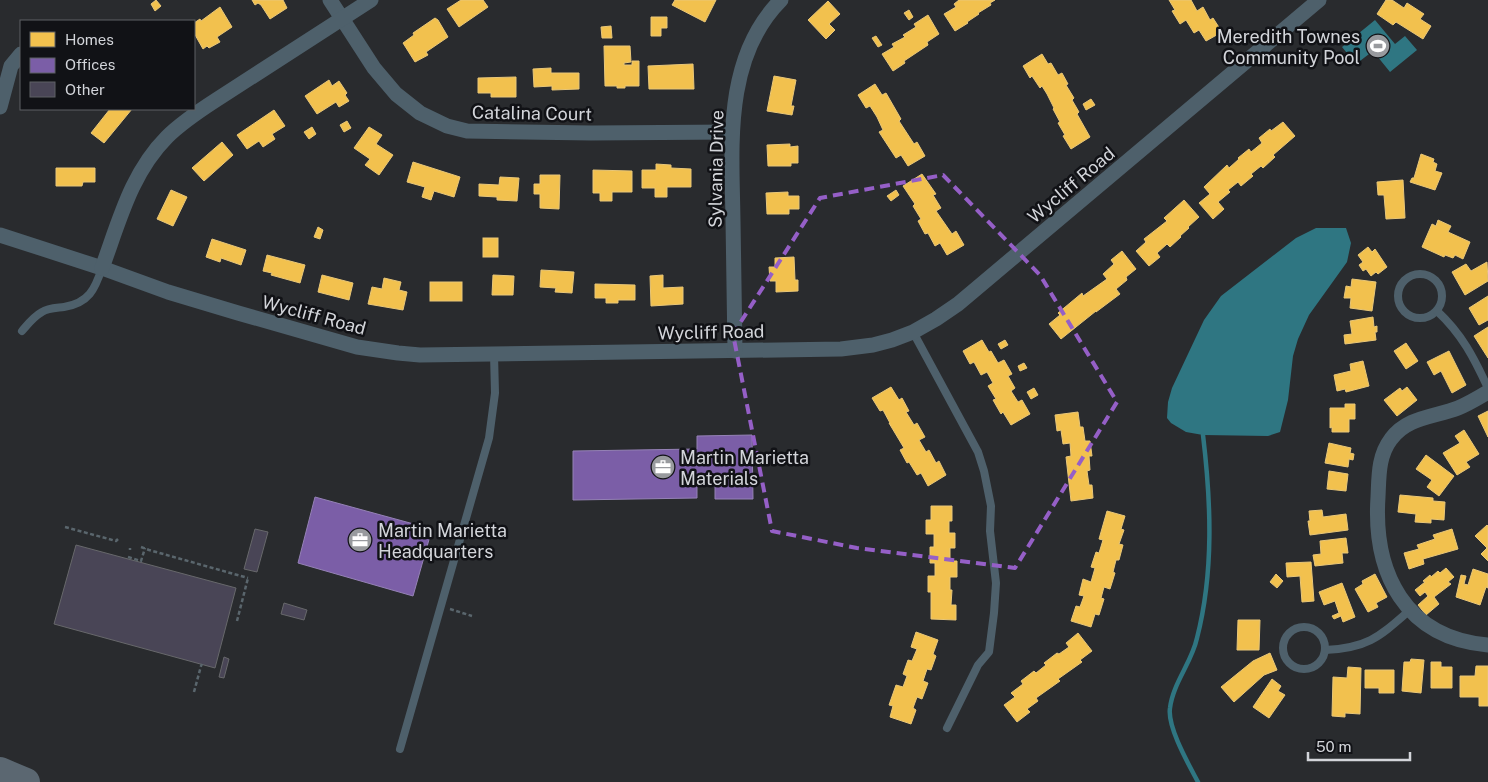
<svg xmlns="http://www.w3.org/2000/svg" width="1488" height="782" font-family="'Public Sans',sans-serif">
<rect width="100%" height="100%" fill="#292b2e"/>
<!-- water -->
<g fill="#2f7682">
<polygon points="1375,20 1395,44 1405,36 1417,50 1390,72 1373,51 1356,64 1342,47"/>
<polygon points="1316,228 1346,228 1351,243 1347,262 1309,315 1298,339 1293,356 1288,400 1280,432 1268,436 1203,435 1186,432 1171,423 1167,418 1168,402 1172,388 1204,320 1221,296 1296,238"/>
</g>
<!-- homes -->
<g fill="#f2c14e" stroke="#e9c778">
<polygon points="156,0 161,6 155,11 151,4"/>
<polygon points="252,0 283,0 287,8 270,19 261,5 258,3 255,5"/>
<polygon points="461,0 483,0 488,7 459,27 447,9"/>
<polygon points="675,0 716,0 705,22 672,5"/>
<polygon points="959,0 995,0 990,3 991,5 978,13 979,14 967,22 968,23 955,31 944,14 956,7 954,4"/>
<polygon points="1169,0 1191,0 1197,11 1203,7 1210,20 1213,18 1222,32 1206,41 1199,30 1194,33 1186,20 1180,24 1172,11 1175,10"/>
<polygon points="1386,0 1392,0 1404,8 1407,3 1424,14 1420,19 1431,26 1423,39 1396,22 1393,25 1377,14"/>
<polygon points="828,1 840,14 829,24 835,30 826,39 808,20"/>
<polygon points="220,7 232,27 217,37 220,42 209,48 207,46 203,49 194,33 194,23 200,19 201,21"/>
<polygon points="909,10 913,17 909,20 904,13"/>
<polygon points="928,15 939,34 927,42 928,45 904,61 905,63 893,71 882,54 894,47 892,44 905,37 903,35 916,27 914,24"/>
<polygon points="651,17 667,17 667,28 661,28 661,36 651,36"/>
<polygon points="435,18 438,20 448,37 426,52 428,55 415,62 403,43 414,35 413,33"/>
<polygon points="611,26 612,38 602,38 601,27"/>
<polygon points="876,36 882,45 878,47 872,38"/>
<polygon points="604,46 630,46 631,62 624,63 624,65 632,65 632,61 639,61 639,86 625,86 625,88 617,88 617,86 605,86"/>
<polygon points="1042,54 1048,64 1051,63 1058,75 1062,73 1068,84 1066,85 1074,98 1072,100 1079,112 1077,114 1090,137 1071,149 1063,136 1065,135 1058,123 1060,122 1053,109 1054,108 1047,94 1042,86 1040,88 1032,76 1030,78 1023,66"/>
<polygon points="693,64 694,89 649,89 648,66"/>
<polygon points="551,68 551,73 579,73 579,89 552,90 552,86 534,87 533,69"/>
<polygon points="774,76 796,80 791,106 794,106 792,115 767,111"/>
<polygon points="516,77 516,97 491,97 491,93 478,93 478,78"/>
<polygon points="329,80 332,86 339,81 347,93 345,95 349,101 339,107 336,102 317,114 305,96"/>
<polygon points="875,84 882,95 886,93 901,119 899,121 914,144 917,142 925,156 908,166 901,155 896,158 879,132 883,130 877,117 870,106 866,108 858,95"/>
<polygon points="1091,99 1095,105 1086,110 1083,104"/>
<polygon points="110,109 132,109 104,143 91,133"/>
<polygon points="274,110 285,126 272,134 275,139 263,147 259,141 247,149 237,135"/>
<polygon points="347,121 351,128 344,132 340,125"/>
<polygon points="1283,122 1295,136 1273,155 1275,157 1263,168 1261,166 1251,174 1253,176 1241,186 1238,182 1228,190 1230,192 1218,202 1224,209 1213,219 1199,203 1210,194 1204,187 1227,165 1229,168 1239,159 1238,158 1249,149 1251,152 1262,143 1259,138 1270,129 1271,131"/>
<polygon points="312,127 316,134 309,139 304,132"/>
<polygon points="369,127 382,135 376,144 393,155 379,175 365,165 370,159 354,148"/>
<polygon points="222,142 233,155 204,181 192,168"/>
<polygon points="790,144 790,147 798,146 798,163 791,163 791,166 768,166 767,145"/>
<polygon points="1421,154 1434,159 1433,162 1437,164 1435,171 1442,173 1435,190 1410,182 1412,178 1414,178"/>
<polygon points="413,162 460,177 454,197 434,191 431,200 422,197 425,187 407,182"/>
<polygon points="656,164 671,165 671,168 691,169 691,187 667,187 667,197 655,197 655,188 642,188 642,170 656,170"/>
<polygon points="56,168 95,168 95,182 83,182 82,186 56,186"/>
<polygon points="593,170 632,171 632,192 612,192 612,201 600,201 600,193 593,193"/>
<polygon points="922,174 936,194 933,195 941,208 936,211 952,234 956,231 964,245 947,255 940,243 935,246 928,233 925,234 918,221 921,219 913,206 915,204 903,186"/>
<polygon points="540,175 560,175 559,209 540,208 540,194 534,194 534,184 540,184"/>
<polygon points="500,177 519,178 517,201 497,200 497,197 479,196 479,184 499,185"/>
<polygon points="1403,180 1405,218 1386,219 1384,195 1378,195 1377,182"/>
<polygon points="171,190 187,197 173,226 157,219"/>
<polygon points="896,190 899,195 891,201 887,196"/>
<polygon points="788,192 788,196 799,196 799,209 789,209 789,214 767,214 766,193"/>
<polygon points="1184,200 1199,217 1188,227 1189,228 1180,236 1181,237 1170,247 1167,244 1157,253 1160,257 1149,266 1136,251 1146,242 1144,239 1167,221 1164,218"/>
<polygon points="1438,220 1451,226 1448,232 1470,242 1463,259 1455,255 1453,258 1445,255 1444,257 1422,247 1432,224 1436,226"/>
<polygon points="318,227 323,230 320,239 314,237"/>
<rect x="483" y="238" width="15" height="19"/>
<polygon points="212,239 246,250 241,265 221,258 220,262 206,257"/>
<polygon points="1368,247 1372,252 1375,249 1387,267 1378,274 1376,272 1371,276 1366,269 1363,271 1359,265 1363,262 1358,255"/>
<polygon points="1122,251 1136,269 1126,277 1127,280 1116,289 1120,294 1096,312 1096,311 1061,339 1049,324 1060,315 1058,313 1082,293 1083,296 1107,279 1103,274 1114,264 1111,260"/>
<polygon points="267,255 305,265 300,283 271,275 272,273 263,271"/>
<polygon points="794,257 795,280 798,280 798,291 776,292 776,281 770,281 769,267 775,267 775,258"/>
<polygon points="1487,262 1488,281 1465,295 1452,272 1466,264 1471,271"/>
<polygon points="541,270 574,272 572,293 555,292 556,288 540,287"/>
<polygon points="322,275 353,283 349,300 318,292"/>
<polygon points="493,275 514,276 513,295 492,295"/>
<polygon points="663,275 663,288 683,287 683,304 651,306 650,276"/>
<polygon points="384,278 401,282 399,290 407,292 403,310 368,304 372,287 382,289"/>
<polygon points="1352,279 1376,282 1372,311 1350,308 1351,298 1344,298 1346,286 1351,287"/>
<rect x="430" y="282" width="32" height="19"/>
<polygon points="595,284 635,285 635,300 618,300 618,303 606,303 606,298 595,298"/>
<polygon points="1488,296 1488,320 1479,325 1469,308"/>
<polygon points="1373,317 1374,327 1377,326 1377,332 1375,332 1376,340 1345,344 1344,335 1352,334 1350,321"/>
<polygon points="1488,327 1488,358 1474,336"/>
<polygon points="982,340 989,352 991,351 998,363 1004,360 1012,374 1008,376 1015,388 1011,391 1018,402 1022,400 1030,414 1011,425 1003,412 1001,414 993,400 996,399 988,386 993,383 987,372 981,375 974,362 970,364 963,351"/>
<polygon points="1005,340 1008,345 1001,349 998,344"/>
<polygon points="1406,343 1418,361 1406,369 1394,351"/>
<polygon points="1449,351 1466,385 1452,393 1441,371 1434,375 1427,362"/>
<polygon points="1363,361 1369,386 1346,392 1345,389 1337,391 1334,375 1351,371 1350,364"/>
<polygon points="1024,363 1027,368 1020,371 1018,366"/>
<polygon points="891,387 899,400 902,398 909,411 906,412 914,425 917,423 925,437 919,440 926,452 929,450 936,463 939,461 946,475 928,486 921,473 917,475 909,462 907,463 900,450 904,448 889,423 890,423 883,410 880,411 872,398"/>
<polygon points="1407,387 1417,400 1397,416 1384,400 1400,388 1402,391"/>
<polygon points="1034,388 1038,395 1031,399 1027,392"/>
<polygon points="1345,404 1355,404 1355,419 1349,419 1349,432 1332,432 1332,427 1330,428 1330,408 1345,408"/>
<polygon points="1488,411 1488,437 1478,416"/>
<polygon points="1078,412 1080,427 1083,427 1085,441 1090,441 1092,456 1089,456 1090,470 1087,471 1089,485 1092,485 1093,498 1071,501 1066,457 1071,456 1070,443 1063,444 1061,430 1057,431 1055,415"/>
<polygon points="1464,430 1479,454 1466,462 1470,467 1457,475 1443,453 1460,443 1455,436"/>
<polygon points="1329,443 1351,448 1350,453 1354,454 1353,460 1349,459 1348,467 1325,463"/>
<polygon points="1426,455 1454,476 1439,496 1427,487 1432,480 1416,469"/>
<polygon points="1329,471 1348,474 1346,491 1327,489"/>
<polygon points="1400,495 1433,498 1433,501 1445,502 1444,520 1431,519 1431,523 1415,522 1416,514 1398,512"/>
<polygon points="931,506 952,506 952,521 949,521 949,533 955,533 955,548 950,548 950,561 957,561 957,577 950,577 950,590 952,590 951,605 956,605 956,620 931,619 931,592 928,592 928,576 935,576 935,563 930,563 930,547 934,547 934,534 926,534 926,520 931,520"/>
<polygon points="1322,510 1323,517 1346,514 1348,530 1310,535 1308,521 1310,521 1309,511"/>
<polygon points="1107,511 1125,516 1121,529 1124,530 1119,544 1123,545 1119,560 1116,560 1113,572 1115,573 1110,589 1104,587 1101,598 1104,599 1099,615 1095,614 1091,627 1071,621 1076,606 1080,607 1084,596 1079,595 1083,579 1091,582 1095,568 1091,567 1096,552 1099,553 1103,540 1099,539"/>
<polygon points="1487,525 1488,526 1488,561 1481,554 1487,548 1475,536"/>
<polygon points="1452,529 1458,549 1423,559 1424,564 1409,569 1404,553 1419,549 1417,545 1435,539 1433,535"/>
<polygon points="1346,538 1348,553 1342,553 1343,563 1315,566 1313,555 1321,554 1320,541"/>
<polygon points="1311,562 1314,601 1302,602 1300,576 1287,577 1286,563"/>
<polygon points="1446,568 1454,577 1448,582 1451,584 1434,597 1439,604 1426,615 1418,605 1428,596 1425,592 1420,596 1415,590 1425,582 1423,581 1430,575 1431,577 1438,571 1440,573"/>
<polygon points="1473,569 1488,574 1488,588 1486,587 1480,605 1456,597 1461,575 1466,576 1464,584 1468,585"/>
<polygon points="1276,574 1283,581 1277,588 1270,582"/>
<polygon points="1375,574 1387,597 1376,603 1378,607 1368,612 1355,589 1363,584 1362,581"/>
<polygon points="1342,583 1355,617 1343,622 1341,616 1334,619 1332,616 1339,613 1335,601 1324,605 1319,592"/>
<polygon points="1238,620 1260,620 1259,650 1237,650"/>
<polygon points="916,632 938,640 933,654 936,656 931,670 927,669 923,681 928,683 922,699 917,697 913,708 916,710 911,724 890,717 893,706 889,705 896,685 903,687 907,676 903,674 908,660 912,661 917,649 911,647"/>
<polygon points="1078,633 1092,651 1080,660 1082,662 1058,679 1060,681 1036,698 1038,701 1027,709 1030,712 1017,722 1004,705 1015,697 1011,693 1023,684 1021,681 1034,671 1036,673 1046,665 1044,663 1057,653 1059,654 1069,647 1066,643"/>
<polygon points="1270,653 1277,670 1264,675 1234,702 1221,687 1253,661"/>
<polygon points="1411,659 1424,660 1421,693 1402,691 1404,662 1410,662"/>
<polygon points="1431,662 1441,662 1441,667 1452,667 1452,688 1431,688"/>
<polygon points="1476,666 1488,666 1488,706 1479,706 1479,697 1460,697 1460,676 1475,676"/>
<polygon points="1348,667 1361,668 1360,714 1345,713 1345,717 1332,716 1333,677 1347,678"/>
<polygon points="1365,670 1394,670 1394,693 1379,693 1379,688 1365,688"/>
<polygon points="1272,679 1281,686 1278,691 1285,695 1269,718 1253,707"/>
</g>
<!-- offices -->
<g fill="#7b5ea7" stroke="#9582b6">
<polygon points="752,435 753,499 715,499 715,484 697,484 697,498 573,500 573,451 697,449 697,436"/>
<polygon points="315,497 432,529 413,596 298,563"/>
</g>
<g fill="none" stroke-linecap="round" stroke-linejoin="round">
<!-- stream -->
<path stroke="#2f7682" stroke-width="4.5" d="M1198,782C1189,765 1167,727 1170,708C1173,683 1192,662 1197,638C1214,572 1211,502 1203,435"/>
</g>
<!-- building -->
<g fill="#494556" stroke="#67686b">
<polygon points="255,529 268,532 257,572 244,569"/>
<polygon points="76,545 236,588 215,668 54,624"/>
<polygon points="284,603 307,610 304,620 281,614"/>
<polygon points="224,657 229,659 224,678 219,677"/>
</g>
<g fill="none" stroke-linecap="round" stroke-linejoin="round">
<!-- path -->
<g stroke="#5a666d" stroke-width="2.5" stroke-dasharray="4 2.5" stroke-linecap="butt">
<polyline points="65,527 116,541 118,539"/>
<polyline points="141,547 149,550 248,578"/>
<polyline points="130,550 130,548"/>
<polyline points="128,557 141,561 145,548"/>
<polyline points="450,609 472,616"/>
<polyline points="237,621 248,578"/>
<polyline points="194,692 201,666 202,664"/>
</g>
<!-- lane -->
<g stroke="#4e606b" stroke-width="8">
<circle cx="1420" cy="296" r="22"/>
<path d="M1437,311C1462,334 1474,358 1488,388"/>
<path d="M22,331C28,324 33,317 42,312C48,308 57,308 64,307C89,303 95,289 102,268"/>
<polyline points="913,332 978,452 984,471 991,506 990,531 996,583 994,613 989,652 978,665 947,728"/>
<circle cx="1304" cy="648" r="21"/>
<path d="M1325,650C1368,648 1379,637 1410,610"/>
<polyline points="400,749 489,438 495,393 494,354"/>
</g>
<!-- street -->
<g stroke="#4e606b" stroke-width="15">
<polyline points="330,0 374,68 396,94 420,113 447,126 467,131 591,133 732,132"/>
<polyline points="0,107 11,66 21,54"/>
<polyline points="0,235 102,268 168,292 238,313 357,347 398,353 420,355 841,349 873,345 892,340 913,332 936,319 958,304 1319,0"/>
<path d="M102,268C119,222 131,173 167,137C181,123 199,111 216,100L371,0"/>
<path d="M735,351C734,307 734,264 733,221C732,147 723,58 781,0"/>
<path d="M1488,392C1478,398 1468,404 1458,408C1434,417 1407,417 1391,439C1378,456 1379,477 1378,497C1373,573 1405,638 1488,645"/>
</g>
<!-- highway -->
<polyline stroke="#5b6771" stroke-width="28" points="0,771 26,782"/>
</g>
<!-- marked area -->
<path fill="none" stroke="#955fc7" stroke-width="4" stroke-dasharray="10 6" stroke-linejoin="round" d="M943,175L1040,275L1117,402L1015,568L857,548L772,531L733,334L820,198Z"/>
<!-- icons -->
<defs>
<g id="stadium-disc" transform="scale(1.25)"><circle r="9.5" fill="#989a9e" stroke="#111216"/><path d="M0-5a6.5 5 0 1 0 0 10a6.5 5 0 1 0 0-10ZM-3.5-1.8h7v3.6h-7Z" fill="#fff"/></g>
<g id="office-disc" transform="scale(1.25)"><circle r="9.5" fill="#989a9e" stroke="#111216"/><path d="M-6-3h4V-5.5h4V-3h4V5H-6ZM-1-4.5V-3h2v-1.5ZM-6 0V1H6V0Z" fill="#fff"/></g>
</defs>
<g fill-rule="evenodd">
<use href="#stadium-disc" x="1378" y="46"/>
<use href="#office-disc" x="663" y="467"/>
<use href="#office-disc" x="360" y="540"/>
</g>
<g text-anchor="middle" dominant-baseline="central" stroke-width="5" stroke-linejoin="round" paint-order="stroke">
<!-- poi labels -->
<g font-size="18" fill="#d3d5da" stroke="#111216" text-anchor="start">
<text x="1360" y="36" text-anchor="end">Meredith Townes<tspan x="1360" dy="21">Community Pool</tspan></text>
<text x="680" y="457">Martin Marietta<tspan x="680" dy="21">Materials</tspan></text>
<text x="378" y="530">Martin Marietta<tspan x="378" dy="21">Headquarters</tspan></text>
</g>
<!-- street labels -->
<g font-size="18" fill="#d3d5da" stroke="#111216">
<text transform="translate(532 113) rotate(1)">Catalina Court</text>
<text transform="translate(716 169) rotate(-89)">Sylvania Drive</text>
<text transform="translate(1071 185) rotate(-40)">Wycliff Road</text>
<text transform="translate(314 315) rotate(15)">Wycliff Road</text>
<text transform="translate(711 332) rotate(-1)">Wycliff Road</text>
</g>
</g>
<!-- legend -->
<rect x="20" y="20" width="175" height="90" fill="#111216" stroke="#5f6064"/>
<rect x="30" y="32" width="25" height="15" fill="#f2c14e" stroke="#5f6064"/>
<text x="65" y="45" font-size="15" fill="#d3d5da">Homes</text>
<rect x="30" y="58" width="25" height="15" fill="#7b5ea7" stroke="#5f6064"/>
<text x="65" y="70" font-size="15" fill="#d3d5da">Offices</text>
<rect x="30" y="82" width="25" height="15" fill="#494556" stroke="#5f6064"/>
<text x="65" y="95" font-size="15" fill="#d3d5da">Other</text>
<!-- scale -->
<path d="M1308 752v8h102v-8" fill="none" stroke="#d3d5da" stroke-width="2.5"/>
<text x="1316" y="752" font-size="15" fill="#d3d5da" stroke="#111216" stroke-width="4" paint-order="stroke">50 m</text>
</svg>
